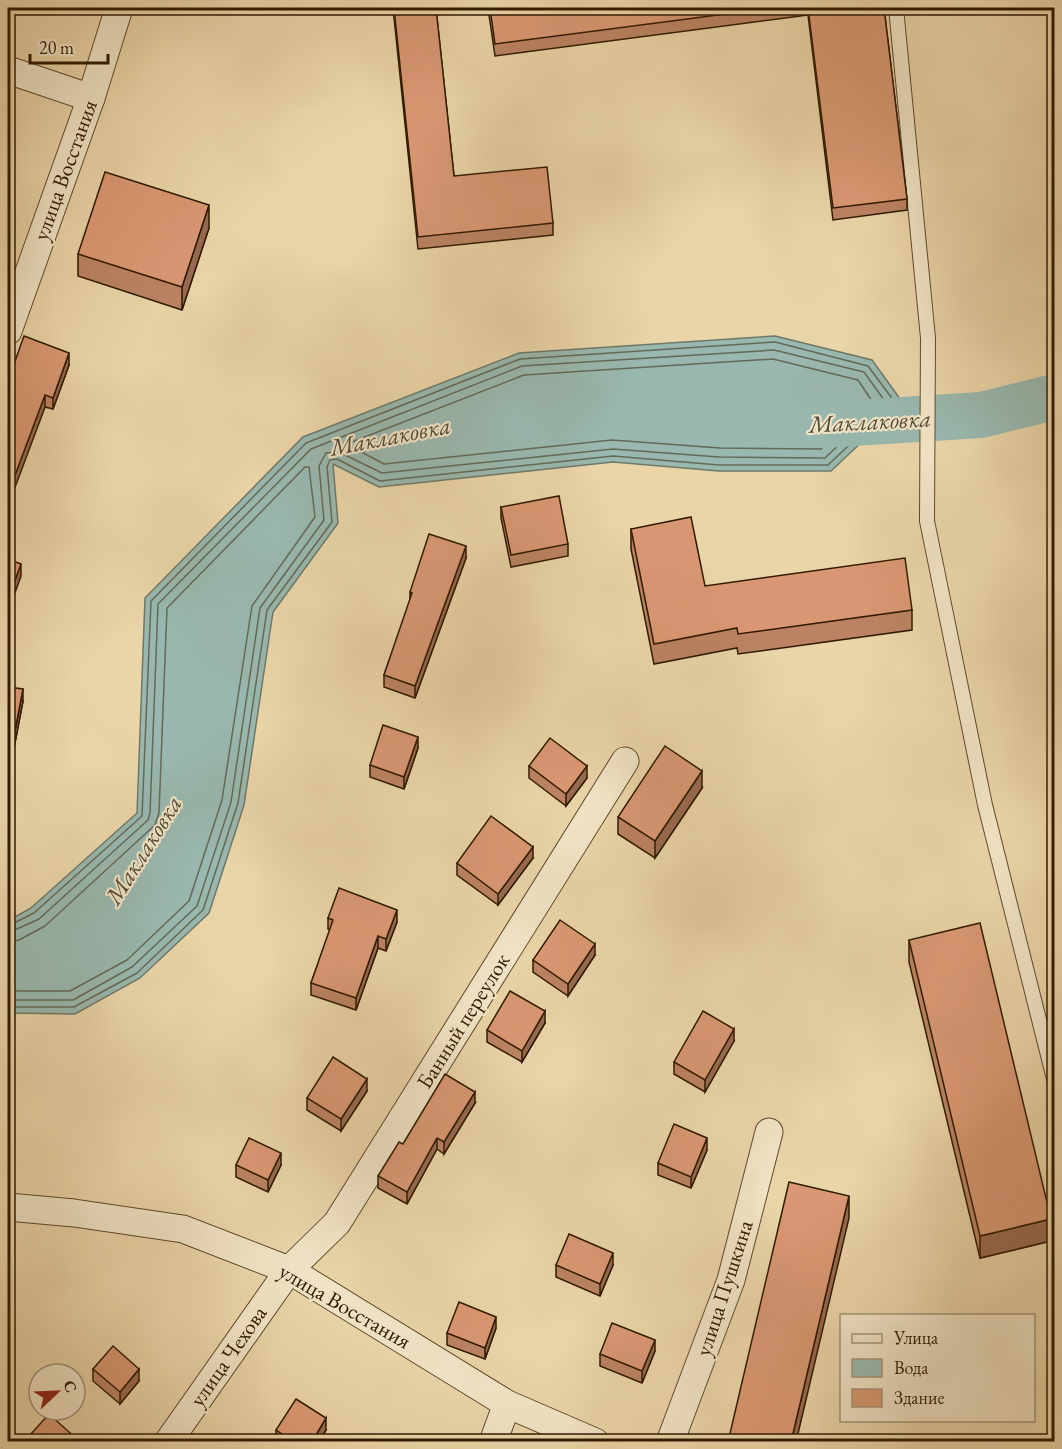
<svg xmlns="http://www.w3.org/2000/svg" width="1062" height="1449" font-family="'EB Garamond',serif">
<rect width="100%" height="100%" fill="#ead5a8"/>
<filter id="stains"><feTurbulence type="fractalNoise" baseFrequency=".00333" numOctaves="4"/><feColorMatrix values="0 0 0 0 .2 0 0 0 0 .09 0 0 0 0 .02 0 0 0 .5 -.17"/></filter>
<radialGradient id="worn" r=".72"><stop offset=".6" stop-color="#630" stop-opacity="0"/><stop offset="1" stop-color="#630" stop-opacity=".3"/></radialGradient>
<!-- water -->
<polygon fill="#99b8af" stroke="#6f7969" stroke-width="1.5" points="775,336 872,360 903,403 831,471 719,471 613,462 379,487 333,464 338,523 273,612 244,805 209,913 140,978 75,1014 8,1013 8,921 31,908 137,813 145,598 303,437 519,353"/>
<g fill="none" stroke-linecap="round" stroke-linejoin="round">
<!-- shore -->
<g stroke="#646958" stroke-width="1.5">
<polygon points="773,359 858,380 872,401 821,449 720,448 612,440 384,464 350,446 352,442 524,375"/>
<polyline points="8,926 34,913 142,816 151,601 306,443 520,359 775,342 868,366 894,401 893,404 828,465 719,465 613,456 380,481 337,459 330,460 327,467 332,522 267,610 238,803 203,910 137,973 74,1007 8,1007"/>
<polyline points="8,933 39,919 148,820 150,813 158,604 311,449 522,366 774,350 864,372 884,400 883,403 825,458 719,457 613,449 382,473 339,452 326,453 319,466 324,520 260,608 231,802 197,906 132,967 73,1000 8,1000"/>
<polyline points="8,942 19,940 45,926 155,825 159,813 167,608 305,467 309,467 315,517 252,606 222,800 189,901 127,960 70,991 8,991"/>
</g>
<!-- river -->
<polyline stroke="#99b8af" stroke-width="46" points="822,425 981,415 1054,397"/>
<!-- lane casing -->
<g stroke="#5e492a" stroke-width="16">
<polyline id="lane" points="896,8 928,338 927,521 985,805 1054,1079"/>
</g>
<!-- street casing -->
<g stroke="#5e492a" stroke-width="29">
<g id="street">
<polyline points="8,70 91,98"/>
<polyline points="8,331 91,98 119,8"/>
<polyline points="8,1207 74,1213 183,1229 289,1270 507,1404 595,1442"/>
<polyline points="168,1442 289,1270 337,1223 625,761"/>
<polyline points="493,1442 507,1404"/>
<polyline points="670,1442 731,1280 769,1132"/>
</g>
</g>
<!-- lane -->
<use href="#lane" stroke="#f1e4c6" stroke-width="14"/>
<!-- street -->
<use href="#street" stroke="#f1e4c6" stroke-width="27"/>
</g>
<!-- wall -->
<g fill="#bb8363" stroke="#301a00" stroke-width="1.5">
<polygon points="393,8 436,8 454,176 553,223 553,235 418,249"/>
<polygon points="488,8 884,8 907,199 907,210 833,220 808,15 495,56"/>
<polygon points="209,228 182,310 78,276 78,254"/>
<polygon points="69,365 53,409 45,407 8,381"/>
<polygon points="501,507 568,544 568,556 511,567 501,518"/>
<polygon points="631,529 705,586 912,610 912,630 738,654 737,648 654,664 631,549"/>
<polygon points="466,558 415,698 384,687 384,675 410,601 410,592"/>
<polygon points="8,687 23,701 14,748 8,747"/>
<polygon points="418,748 404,789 370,777 370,765"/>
<polygon points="529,766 587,778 566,806 529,778"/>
<polygon points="702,788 655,858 618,834 618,817"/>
<polygon points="533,858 498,905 457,875 457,863"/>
<polygon points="328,918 397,922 386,951 378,948 356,1010 311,995 311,983 330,930 328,929"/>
<polygon points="909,940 1051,1241 980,1258 909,962"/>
<polygon points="595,955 568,996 533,972 533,960"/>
<polygon points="545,1023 522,1062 487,1042 487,1030"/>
<polygon points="734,1041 705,1092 674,1074 674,1062"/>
<polygon points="367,1091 341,1131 307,1110 307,1098"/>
<polygon points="475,1103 444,1154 437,1149 407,1204 378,1188 378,1176 403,1144"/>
<polygon points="707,1150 691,1188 658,1175 658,1163"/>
<polygon points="236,1165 281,1165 268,1192 236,1177"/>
<polygon points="556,1265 613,1265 600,1296 556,1277"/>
<polygon points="496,1328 485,1359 447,1345 447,1333"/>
<polygon points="655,1351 642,1383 600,1366 600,1354"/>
<polygon points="93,1369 139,1381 120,1404 93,1381"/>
<polygon points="276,1430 326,1430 319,1442 276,1442"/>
<polygon points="31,1434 80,1442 31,1442"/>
</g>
<!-- shaded-wall -->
<g fill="#986a50" stroke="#301a00" stroke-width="1.5">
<polygon points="209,205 209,228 182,310 182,287"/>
<polygon points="69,353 69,365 53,409 53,398"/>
<polygon points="45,395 45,407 8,506 8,494"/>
<polygon points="466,546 466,558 415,698 415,686"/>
<polygon points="21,564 21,576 8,612 8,600"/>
<polygon points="23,689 23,701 14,748 14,736"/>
<polygon points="418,737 418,748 404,789 404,777"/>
<polygon points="587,766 587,778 566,806 566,794"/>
<polygon points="702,771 702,788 655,858 655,841"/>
<polygon points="533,847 533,858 498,905 498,894"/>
<polygon points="397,910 397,922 386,951 386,939"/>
<polygon points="378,936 378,948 356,1010 356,998"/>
<polygon points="595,944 595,955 568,996 568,984"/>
<polygon points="545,1011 545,1023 522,1062 522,1051"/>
<polygon points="734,1029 734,1041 705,1092 705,1080"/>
<polygon points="367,1079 367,1091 341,1131 341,1119"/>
<polygon points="475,1092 475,1103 444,1154 444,1142"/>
<polygon points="437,1138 437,1149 407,1204 407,1192"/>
<polygon points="707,1138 707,1150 691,1188 691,1177"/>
<polygon points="281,1153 281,1165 268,1192 268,1180"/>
<polygon points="849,1196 849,1218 796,1442 791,1442"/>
<polygon points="1051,1219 1051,1241 980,1258 980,1236"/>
<polygon points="613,1253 613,1265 600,1296 600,1284"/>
<polygon points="12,1278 12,1290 8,1295 8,1284"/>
<polygon points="496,1317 496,1328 485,1359 485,1348"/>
<polygon points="655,1340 655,1351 642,1383 642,1371"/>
<polygon points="139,1369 139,1381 120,1404 120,1392"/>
<polygon points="326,1418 326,1430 319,1442 312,1442"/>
</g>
<!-- building -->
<g fill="#d99873" stroke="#301a00" stroke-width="1.5">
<polygon points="394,8 436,8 454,176 547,167 553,223 418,237"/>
<polygon points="490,8 772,8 495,44"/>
<polygon points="808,8 884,8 907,199 833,208"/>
<polygon points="105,172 209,205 182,287 78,254"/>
<polygon points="24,336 69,353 53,398 45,395 8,494 8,381"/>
<polygon points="559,496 568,544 511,555 501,507"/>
<polygon points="691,517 705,586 905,558 912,610 738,634 737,628 654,644 631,529"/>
<polygon points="429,534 466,546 415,686 384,675 412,593 410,592"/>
<polygon points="8,559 21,564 8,600"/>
<polygon points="8,687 23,689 14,736 8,735"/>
<polygon points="383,725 418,737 404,777 370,765"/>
<polygon points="550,738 587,766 566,794 529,766"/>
<polygon points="665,746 702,771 655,841 618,817"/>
<polygon points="491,816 533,847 498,894 457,863"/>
<polygon points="339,888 397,910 386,939 378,936 356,998 311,983 333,920 328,918"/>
<polygon points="560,920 595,944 568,984 533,960"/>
<polygon points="980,923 1051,1219 980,1236 909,940"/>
<polygon points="510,991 545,1011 522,1051 487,1030"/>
<polygon points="703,1011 734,1029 705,1080 674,1062"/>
<polygon points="333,1057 367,1079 341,1119 307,1098"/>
<polygon points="445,1074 475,1092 444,1142 437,1138 407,1192 378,1176 399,1142 403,1144"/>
<polygon points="674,1124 707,1138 691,1177 658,1163"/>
<polygon points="249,1138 281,1153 268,1180 236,1165"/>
<polygon points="789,1182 849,1196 791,1442 728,1442"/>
<polygon points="569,1234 613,1253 600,1284 556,1265"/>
<polygon points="8,1275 12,1278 8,1284"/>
<polygon points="459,1302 496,1317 485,1348 447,1333"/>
<polygon points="612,1323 655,1340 642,1371 600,1354"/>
<polygon points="113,1346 139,1369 120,1392 93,1369"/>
<polygon points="296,1399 326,1418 312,1442 294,1442 276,1430"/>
<polygon points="49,1414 80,1442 39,1442 31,1434"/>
</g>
<g text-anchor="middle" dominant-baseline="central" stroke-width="4.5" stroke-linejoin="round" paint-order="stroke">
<!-- street labels -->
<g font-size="22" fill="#301a00" stroke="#f1e4c6">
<text transform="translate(65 170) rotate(-70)">улица Восстания</text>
<text transform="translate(463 1021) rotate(-58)">Банный переулок</text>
<text transform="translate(724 1288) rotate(-72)">улица Пушкина</text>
<text transform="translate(345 1306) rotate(30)">улица Восстания</text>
<text transform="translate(228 1356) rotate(-55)">улица Чехова</text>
</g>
<!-- water labels -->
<g font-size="24" font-style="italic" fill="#504935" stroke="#f1e4c6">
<text transform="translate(870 421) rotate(-3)">Маклаковка</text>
<text transform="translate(390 436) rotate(-11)">Маклаковка</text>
<text transform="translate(143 850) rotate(-58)">Маклаковка</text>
</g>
</g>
<!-- margin -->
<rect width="1062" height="1449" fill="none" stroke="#ead5a8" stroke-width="30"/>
<rect x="9" y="9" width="1044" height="1431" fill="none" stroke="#301a00" stroke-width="3"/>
<rect x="15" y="15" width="1032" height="1419" fill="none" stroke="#301a00" stroke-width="1.5"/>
<!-- legend -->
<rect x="840" y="1314" width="195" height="108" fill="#f1e4c6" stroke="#a49377" stroke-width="1.5"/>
<rect x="852" y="1334" width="30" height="9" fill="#f1e4c6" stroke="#a49377" stroke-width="1.5"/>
<text x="894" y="1344" font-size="18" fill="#301a00">Улица</text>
<rect x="852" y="1359" width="30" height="18" fill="#99b8af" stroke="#a49377" stroke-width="1.5"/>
<text x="894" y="1374" font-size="18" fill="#301a00">Вода</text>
<rect x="852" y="1389" width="30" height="18" fill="#d99873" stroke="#a49377" stroke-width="1.5"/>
<text x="894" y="1404" font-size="18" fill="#301a00">Здание</text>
<!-- north arrow -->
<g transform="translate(57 1392) rotate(67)"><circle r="28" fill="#f1e4c6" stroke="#a49377" stroke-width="1.5"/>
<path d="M0-4.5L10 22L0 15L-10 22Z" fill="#8f2418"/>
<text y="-9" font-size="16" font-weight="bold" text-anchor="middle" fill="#301a00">С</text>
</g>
<!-- scale -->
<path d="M30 54v9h78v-9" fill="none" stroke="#301a00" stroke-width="3"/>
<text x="39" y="54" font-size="18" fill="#301a00" stroke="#f1e4c6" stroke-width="4.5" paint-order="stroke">20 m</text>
<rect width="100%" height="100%" filter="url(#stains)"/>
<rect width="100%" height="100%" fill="url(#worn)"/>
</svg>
